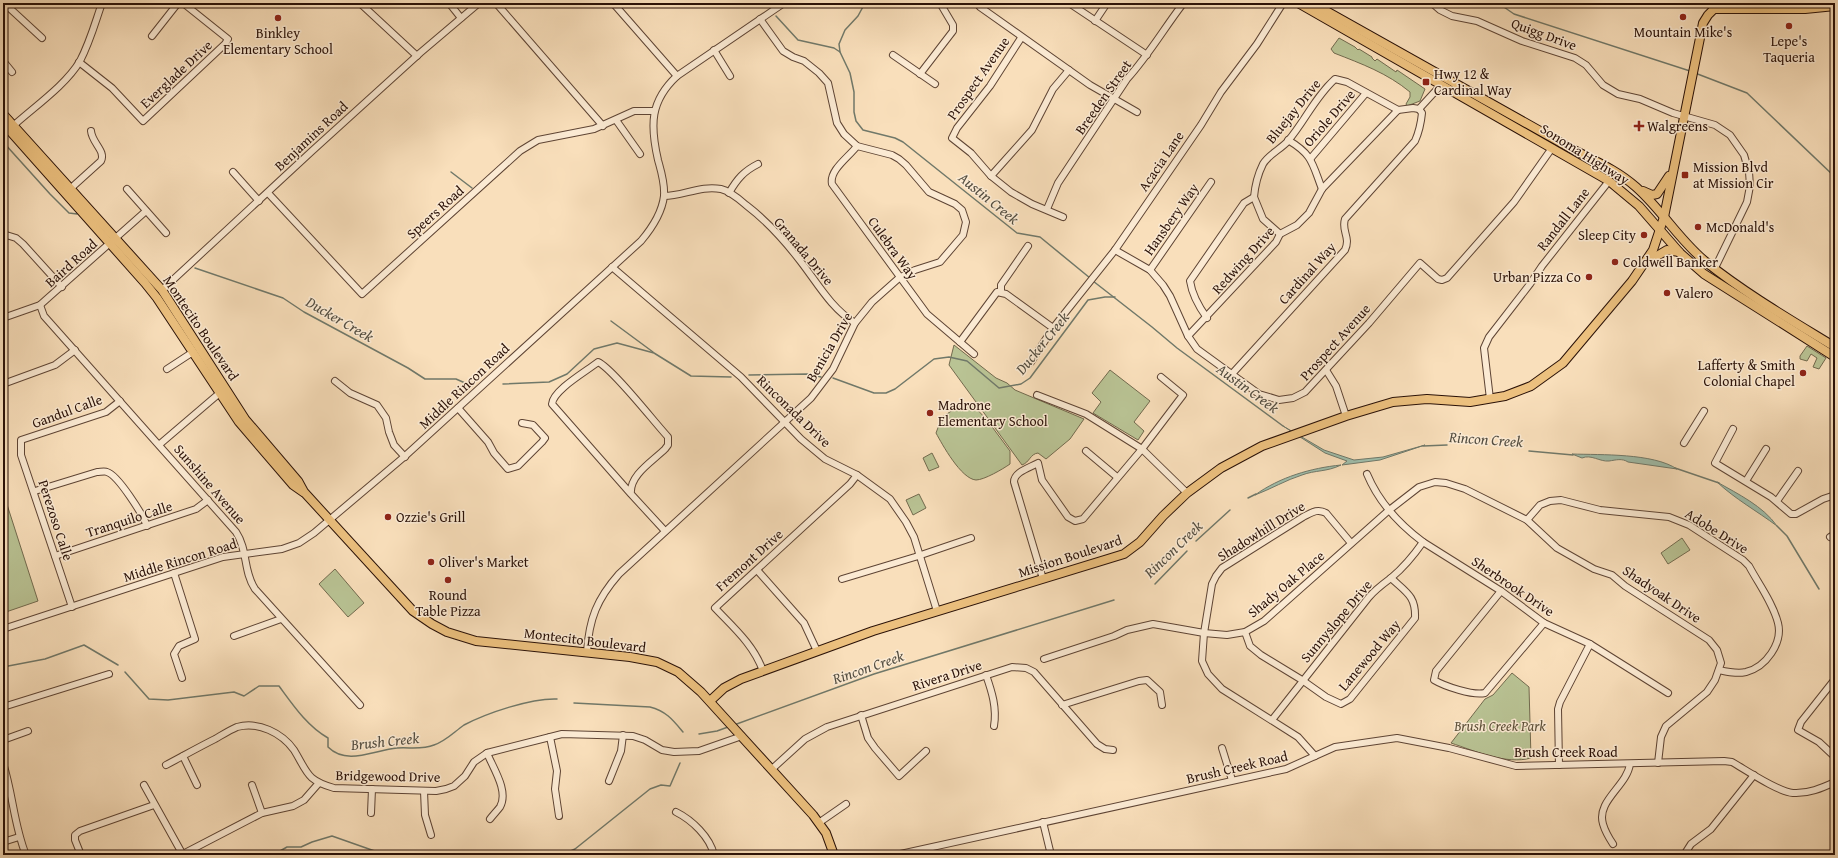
<svg xmlns="http://www.w3.org/2000/svg" width="1838" height="858" font-family="'Gentium Book Plus',serif">
<rect width="100%" height="100%" fill="#f9dfbb"/>
<filter id="stains"><feTurbulence type="fractalNoise" baseFrequency=".005" numOctaves="4"/><feColorMatrix values="0 0 0 0 .2 0 0 0 0 .09 0 0 0 0 .02 0 0 0 .5 -.17"/></filter>
<radialGradient id="worn" r=".72"><stop offset=".6" stop-color="#630" stop-opacity="0"/><stop offset="1" stop-color="#630" stop-opacity=".3"/></radialGradient>
<!-- green -->
<g fill="#b9c394" stroke="#726a4e">
<path d="M1339,38L1355,47L1358,50L1359,49L1372,57V58L1375,61L1377,59L1396,72L1397,70L1425,89L1420,101L1407,106L1406,104L1410,97V92C1387,73 1362,64 1334,53L1331,49Z"/>
<path d="M954,345L996,378L1007,383L1015,390L1084,419L1070,439L1046,459L1038,453C1030,454 1030,462 1022,465L949,365Z"/>
<polygon points="1807,346 1826,358 1819,369 1813,367 1817,358 1811,354 1807,361 1800,359 1800,356"/>
<polygon points="1110,370 1150,401 1134,422 1144,431 1138,440 1093,413 1101,402 1092,393"/>
<path d="M972,404L987,420L1010,451V464C1003,469 984,480 976,480C961,479 942,444 936,433L942,417L961,405Z"/>
<polygon points="932,453 939,467 929,471 923,458"/>
<polygon points="3,492 38,601 3,613"/>
<polygon points="919,494 926,508 913,515 906,500"/>
<polygon points="1682,538 1690,550 1668,564 1661,553"/>
<polygon points="335,569 364,603 348,617 319,584"/>
<path d="M1512,673L1529,687L1531,758C1506,765 1475,751 1451,743L1485,699L1493,695Z"/>
</g>
<!-- water -->
<g fill="#9fbdaa" stroke="#707869">
<polygon points="1283,426 1324,450 1354,460 1383,457 1425,445 1380,460 1342,465 1347,461 1325,453"/>
<path d="M1572,454C1601,455 1653,453 1677,469L1628,462C1622,458 1616,460 1609,461C1600,462 1591,454 1582,458Z"/>
<path d="M1341,465C1327,472 1315,470 1302,475C1286,480 1271,489 1255,495C1280,477 1311,468 1341,465Z"/>
<path d="M1717,482C1738,494 1763,506 1777,526C1757,511 1735,499 1717,482Z"/>
</g>
<g fill="none" stroke-linecap="round" stroke-linejoin="round">
<!-- stream -->
<g stroke="#707869" stroke-width="1.5">
<polyline points="767,3 769,4"/>
<polyline points="865,3 858,16 845,30 839,44 840,52 850,73 854,92 854,112 856,121 863,130 895,138 903,142 1017,233 1040,237 1090,278"/>
<polyline points="1498,3 1514,14 1690,71"/>
<polyline points="776,16 798,40 834,48 840,52"/>
<polyline points="1695,73 1747,93 1835,177"/>
<polyline points="4,143 50,194 69,213 77,214"/>
<polyline points="451,172 472,188"/>
<polyline points="195,268 283,298 304,312 408,368 425,379 456,379 472,386"/>
<polyline points="1093,281 1152,327 1177,348 1283,426"/>
<polyline points="611,321 653,352"/>
<polyline points="749,375 808,374 821,377"/>
<polyline points="833,378 874,393 886,393 895,389 934,359 949,357 967,361 999,388 1021,384 1030,378 1088,300 1105,297 1115,297"/>
<polyline points="503,384 549,382 567,374 594,349 617,343 654,353 691,376 731,377"/>
<polyline points="1423,446 1447,445"/>
<polyline points="1529,451 1573,455"/>
<polyline points="1675,468 1719,483"/>
<polyline points="1248,498 1256,494"/>
<polyline points="1777,526 1787,536 1819,589"/>
<polyline points="1196,541 1230,510"/>
<polyline points="1155,584 1187,551"/>
<polyline points="3,667 45,659 84,645 118,665"/>
<path d="M125,672L149,699L168,700L234,692L244,696L259,686H279C293,705 307,726 328,738V747C347,766 374,750 397,748C409,747 422,750 434,745C446,741 454,732 464,725C487,713 531,698 557,699"/>
<path d="M574,703L650,707C666,711 673,720 683,732"/>
<polyline points="734,725 874,674 1114,600"/>
<polyline points="699,734 717,731 728,727"/>
<polyline points="273,855 287,847 301,847 312,842 332,836 386,855"/>
<polyline points="498,855 548,853 564,854 575,849 650,789 661,785 670,786 680,763"/>
</g>
<!-- minor casing -->
<g stroke="#5e4434" stroke-width="8">
<g id="minor">
<polyline points="4,3 42,38"/>
<polyline points="449,3 461,18"/>
<polyline points="496,3 603,126"/>
<polyline points="613,3 677,76"/>
<polyline points="977,3 980,7 1090,85 1137,112"/>
<polyline points="1069,3 1147,55"/>
<polyline points="1432,3 1440,10 1452,16 1477,21 1522,41 1575,58 1586,65 1603,85 1618,94 1640,99 1673,113 1715,125 1730,135 1744,155 1749,172 1750,186 1747,202 1715,268"/>
<polyline points="1708,3 1714,9"/>
<polyline points="361,4 417,56"/>
<polyline points="1095,21 1107,3"/>
<polyline points="152,36 178,3"/>
<polyline points="1021,38 990,86 957,128 952,138 971,153 991,176 1011,192 1032,204 1063,217"/>
<polyline points="714,50 730,76"/>
<polyline points="893,55 935,84"/>
<polyline points="3,61 12,72"/>
<polyline points="79,62 112,88 143,121 225,44 228,39 183,3"/>
<polyline points="920,74 953,31 953,25 940,3"/>
<polyline points="616,120 640,154"/>
<path d="M13,126C34,107 66,85 80,61C90,42 95,23 102,3"/>
<path d="M1288,140C1313,155 1312,163 1322,189"/>
<path d="M857,146C849,157 829,170 832,184L927,314L974,354"/>
<polyline points="1311,158 1366,93"/>
<polyline points="233,172 259,201"/>
<polyline points="991,176 1032,130 1053,89 1069,70"/>
<path d="M70,189L101,161C106,151 92,143 91,131"/>
<polyline points="127,189 166,233"/>
<polyline points="268,193 362,294 520,151 538,140 594,129 634,111 654,111"/>
<path d="M729,193C737,179 744,171 758,164"/>
<path d="M664,196C683,196 701,185 721,189C730,191 739,199 746,205C767,221 785,241 801,262C818,284 831,308 855,323"/>
<polyline points="1254,197 1263,219 1280,234"/>
<path d="M1047,209L1058,183L1127,79C1148,56 1163,30 1182,5L1185,3"/>
<polyline points="3,234 16,238 23,244 62,287"/>
<polyline points="1115,250 1150,270 1163,285 1170,296 1188,336 1197,349 1259,394 1279,400 1293,398 1305,392 1369,323 1420,263 1438,279 1442,280 1447,278 1514,202 1552,148"/>
<polyline points="612,267 741,377 801,439 825,459 857,475 890,499 906,522 914,537 937,611"/>
<polyline points="1150,270 1211,182"/>
<polyline points="162,290 312,151 420,53 479,3"/>
<polyline points="1001,292 1001,285 1028,246"/>
<path d="M40,305L44,316L236,532C248,550 243,571 255,589L360,705"/>
<polyline points="3,318 40,305 146,211"/>
<path d="M1207,318C1199,307 1192,294 1190,281L1244,203L1254,197C1255,186 1258,174 1263,164C1268,155 1281,149 1288,141C1305,121 1315,97 1335,79L1347,82L1398,110"/>
<polyline points="1188,336 1276,242 1280,234 1297,225 1309,213 1322,189 1398,110 1413,108 1419,109"/>
<polyline points="960,342 997,292 1006,294 1053,328"/>
<polyline points="1031,362 1053,328 1115,250 1201,125 1221,92 1257,44 1283,3"/>
<polyline points="167,369 193,352"/>
<polyline points="1326,370 1336,386 1346,416"/>
<path d="M1231,375L1345,250C1351,237 1341,231 1345,219L1415,141C1419,132 1421,123 1422,113L1419,109L1441,85"/>
<polyline points="335,381 350,393 377,405 386,418 389,432 394,445 405,457"/>
<polyline points="3,384 55,365 75,350"/>
<polyline points="1037,395 1086,414 1142,449 1187,493"/>
<polyline points="1490,399 1484,348 1489,337 1530,284 1542,266 1609,181"/>
<polyline points="458,408 488,442 494,453 508,469 518,466 542,442 545,438 533,425 522,423"/>
<polyline points="1733,429 1715,463 1771,497 1791,514 1796,514 1823,499 1835,495"/>
<polyline points="1684,443 1704,411"/>
<polyline points="160,444 222,391"/>
<polyline points="1086,451 1117,477"/>
<path d="M1367,474C1379,503 1399,524 1423,542L1501,591L1544,623L1590,644L1668,693"/>
<polyline points="1746,481 1766,449"/>
<path d="M35,491L97,472C100,472 105,471 107,472C118,475 143,515 147,526"/>
<path d="M631,494L552,404C553,390 587,371 598,362C612,368 655,423 668,437V445L665,449C653,461 629,475 631,494L665,531"/>
<polyline points="1777,501 1798,471"/>
<path d="M1527,520L1540,505L1550,501L1561,500L1600,510L1669,517L1689,525L1743,560L1749,566C1758,583 1773,603 1778,623C1783,643 1766,667 1746,672C1737,674 1728,672 1719,670"/>
<polyline points="1830,537 1835,534"/>
<polyline points="55,556 196,509 208,500"/>
<polyline points="757,570 804,623 817,651"/>
<polyline points="174,573 195,639 179,646 174,654 182,678"/>
<polyline points="842,579 915,557 971,538"/>
<path d="M1043,579L1014,482C1014,472 1029,468 1038,463L1042,480L1068,517L1075,521L1083,519L1142,449L1183,395L1161,377"/>
<path d="M1501,591L1436,671L1434,680C1444,686 1473,696 1485,693L1544,623"/>
<polyline points="72,607 21,455 21,440 106,412 120,401"/>
<path d="M3,629L223,557L282,549L299,543L314,533L404,457L641,241C652,228 662,213 664,196C665,183 661,171 658,160C650,125 650,101 677,76L784,3"/>
<path d="M1245,632L1250,646L1261,655L1302,680L1326,697L1341,704L1350,699L1415,618C1416,596 1406,592 1391,578"/>
<polyline points="234,636 281,619"/>
<path d="M587,652C589,619 597,599 619,574L811,398L833,369L855,323L872,302L899,278L915,270L940,262L963,235L966,222L962,210L955,204L929,192L906,165L899,159L892,155L857,146L844,134L837,123L828,83L819,73L804,61L793,57L783,51L760,19"/>
<polyline points="1044,659 1114,636 1127,630 1153,624 1204,633 1227,635 1245,632 1264,621 1388,511 1419,487 1435,482 1446,483 1465,489 1527,520 1557,548 1594,569 1612,575 1625,586 1709,640 1717,650 1721,663 1715,680 1707,692 1666,726 1661,737 1658,763"/>
<path d="M763,671C754,645 733,627 715,608L850,484L857,475"/>
<path d="M986,675C992,692 997,708 994,726"/>
<polyline points="1835,679 1801,722 1798,730 1819,742 1835,757"/>
<polyline points="1062,705 1139,681 1147,680 1160,692 1162,705"/>
<polyline points="3,707 109,674"/>
<polyline points="861,715 868,738 875,748 899,776 926,751"/>
<path d="M1272,720L1369,597C1376,589 1383,584 1391,578C1403,568 1414,555 1423,542"/>
<polyline points="550,737 557,771 555,789 559,816"/>
<polyline points="3,740 28,731"/>
<polyline points="1222,748 1232,780"/>
<path d="M487,753C493,768 509,791 500,807C497,811 493,815 490,819"/>
<polyline points="183,756 197,785"/>
<path d="M1315,756L1298,737L1222,689L1208,674L1202,661L1204,633L1212,584L1216,576L1222,568L1303,517C1311,513 1317,508 1326,513L1351,543"/>
<path d="M3,763C13,794 14,826 26,855"/>
<path d="M166,765C183,756 199,747 215,739C222,735 230,730 237,727C258,721 282,733 294,750C308,773 306,780 334,788L436,791L446,789L454,786L465,776L474,762L487,753L562,734L633,736L645,740L662,750L674,752L699,751L742,736"/>
<polyline points="1559,765 1558,709 1560,702 1590,644"/>
<polyline points="772,769 805,739 827,727 1012,667 1026,668 1034,672 1097,744 1105,749 1113,750"/>
<polyline points="609,781 621,751 623,735"/>
<polyline points="144,785 183,855"/>
<polyline points="252,785 262,813"/>
<polyline points="424,791 425,815 431,835"/>
<path d="M676,812C692,820 710,837 714,855"/>
<polyline points="371,813 372,789"/>
<polyline points="820,822 846,804"/>
<polyline points="1043,822 1051,855"/>
<polyline points="3,842 19,837"/>
<path d="M1613,844C1609,838 1605,831 1603,824C1596,801 1627,786 1630,764"/>
<polyline points="81,855 75,840 75,835 80,831 154,805"/>
<polyline points="181,855 262,813 293,806 304,800 318,784"/>
<path d="M896,855L1286,769L1335,747L1397,738L1449,748L1516,766L1724,761L1732,762C1746,770 1778,792 1793,793C1808,794 1822,788 1835,782"/>
<polyline points="1684,855 1691,844 1711,829 1754,775"/>
</g>
</g>
<!-- major casing -->
<g stroke="#2a1107" stroke-width="10">
<g id="major">
<polyline points="1298,3 1609,181 1639,206 1680,253 1704,274 1835,357"/>
<path d="M1312,3L1574,150C1595,161 1617,170 1636,187C1662,210 1679,240 1706,262C1746,294 1791,320 1835,347"/>
<polyline points="3,114 162,290 245,419 298,481 304,492 413,611 432,624 447,632 476,641 630,657 657,662 678,672 701,692 813,815 826,833 834,855"/>
<polyline points="3,123 145,283 157,298 239,422 293,485 303,492"/>
<polyline points="1643,191 1652,195 1657,194 1669,176"/>
<polyline points="1647,262 1667,250 1679,252"/>
<polyline points="710,701 724,688 741,679 873,631 1124,554 1140,542 1163,516 1187,493 1221,468 1262,446 1346,416 1393,402 1427,399 1470,402 1505,396 1531,386 1563,363 1632,281 1653,250 1664,217 1703,23 1708,15 1714,9 1805,9 1835,6"/>
</g>
</g>
<!-- minor -->
<use href="#minor" stroke="#fbead3" stroke-width="6"/>
<!-- major -->
<use href="#major" stroke="#ecc07e" stroke-width="8"/>
</g>
<!-- markers -->
<g fill="#8f2418" stroke="#fbead3" stroke-width="1.5">
<circle cx="1683" cy="17" r="4"/>
<circle cx="278" cy="18" r="4"/>
<circle cx="1789" cy="26" r="4"/>
<rect x="1422" y="78" width="8" height="8" rx="2"/>
<path d="M1637 120h4v4h4v4h-4v4h-4v-4h-4v-4h4z"/>
<rect x="1681" y="171" width="8" height="8" rx="2"/>
<circle cx="1698" cy="227" r="4"/>
<circle cx="1644" cy="235" r="4"/>
<circle cx="1615" cy="262" r="4"/>
<circle cx="1589" cy="277" r="4"/>
<circle cx="1667" cy="293" r="4"/>
<circle cx="1803" cy="373" r="4"/>
<circle cx="930" cy="413" r="4"/>
<circle cx="388" cy="517" r="4"/>
<circle cx="431" cy="562" r="4"/>
<circle cx="448" cy="580" r="4"/>
</g>
<g text-anchor="middle" dominant-baseline="central" stroke-width="3" stroke-linejoin="round" paint-order="stroke">
<!-- poi labels -->
<g font-size="14" fill="#2a1107" stroke="#fbead3" text-anchor="start">
<text x="1683" y="32" text-anchor="middle">Mountain Mike's</text>
<text x="278" y="33" text-anchor="middle">Binkley<tspan x="278" dy="16">Elementary School</tspan></text>
<text x="1789" y="41" text-anchor="middle">Lepe's<tspan x="1789" dy="16">Taqueria</tspan></text>
<text x="1434" y="74">Hwy 12 &amp;<tspan x="1434" dy="16">Cardinal Way</tspan></text>
<text x="1647" y="126">Walgreens</text>
<text x="1693" y="167">Mission Blvd<tspan x="1693" dy="16">at Mission Cir</tspan></text>
<text x="1706" y="227">McDonald's</text>
<text x="1636" y="235" text-anchor="end">Sleep City</text>
<text x="1623" y="262">Coldwell Banker</text>
<text x="1581" y="277" text-anchor="end">Urban Pizza Co</text>
<text x="1675" y="293">Valero</text>
<text x="1795" y="365" text-anchor="end">Lafferty &amp; Smith<tspan x="1795" dy="16">Colonial Chapel</tspan></text>
<text x="938" y="405">Madrone<tspan x="938" dy="16">Elementary School</tspan></text>
<text x="396" y="517">Ozzie's Grill</text>
<text x="439" y="562">Oliver's Market</text>
<text x="448" y="595" text-anchor="middle">Round<tspan x="448" dy="16">Table Pizza</tspan></text>
</g>
<!-- street labels -->
<g font-size="14" fill="#2a1107" stroke="#fbead3">
<text transform="translate(1544 34) rotate(20)">Quigg Drive</text>
<text transform="translate(176 74) rotate(-43)">Everglade Drive</text>
<text transform="translate(978 78) rotate(-55)">Prospect Avenue</text>
<text transform="translate(1103 97) rotate(-55)">Breeden Street</text>
<text transform="translate(1293 111) rotate(-51)">Bluejay Drive</text>
<text transform="translate(1329 118) rotate(-49)">Oriole Drive</text>
<text transform="translate(311 136) rotate(-43)">Benjamins Road</text>
<text transform="translate(1585 154) rotate(32)">Sonoma Highway</text>
<text transform="translate(1161 161) rotate(-56)">Acacia Lane</text>
<text transform="translate(435 212) rotate(-42)">Speers Road</text>
<text transform="translate(1171 219) rotate(-55)">Hansbery Way</text>
<text transform="translate(1563 219) rotate(-52)">Randall Lane</text>
<text transform="translate(893 248) rotate(54)">Culebra Way</text>
<text transform="translate(804 251) rotate(50)">Granada Drive</text>
<text transform="translate(1243 260) rotate(-48)">Redwing Drive</text>
<text transform="translate(71 263) rotate(-42)">Baird Road</text>
<text transform="translate(1307 273) rotate(-48)">Cardinal Way</text>
<text transform="translate(201 328) rotate(56)">Montecito Boulevard</text>
<text transform="translate(1335 342) rotate(-48)">Prospect Avenue</text>
<text transform="translate(829 347) rotate(-60)">Benicia Drive</text>
<text transform="translate(464 386) rotate(-43)">Middle Rincon Road</text>
<text transform="translate(67 411) rotate(-20)">Gandul Calle</text>
<text transform="translate(794 411) rotate(44)">Rinconada Drive</text>
<text transform="translate(210 484) rotate(49)">Sunshine Avenue</text>
<text transform="translate(129 519) rotate(-18)">Tranquilo Calle</text>
<text transform="translate(56 520) rotate(72)">Perezoso Calle</text>
<text transform="translate(1261 531) rotate(-32)">Shadowhill Drive</text>
<text transform="translate(1717 531) rotate(32)">Adobe Drive</text>
<text transform="translate(1070 556) rotate(-18)">Mission Boulevard</text>
<text transform="translate(180 560) rotate(-17)">Middle Rincon Road</text>
<text transform="translate(749 560) rotate(-42)">Fremont Drive</text>
<text transform="translate(1286 584) rotate(-40)">Shady Oak Place</text>
<text transform="translate(1513 586) rotate(34)">Sherbrook Drive</text>
<text transform="translate(1662 594) rotate(34)">Shadyoak Drive</text>
<text transform="translate(1336 621) rotate(-50)">Sunnyslope Drive</text>
<text transform="translate(585 640) rotate(7)">Montecito Boulevard</text>
<text transform="translate(1369 655) rotate(-50)">Lanewood Way</text>
<text transform="translate(947 675) rotate(-18)">Rivera Drive</text>
<text x="1566" y="752">Brush Creek Road</text>
<text transform="translate(1237 767) rotate(-13)">Brush Creek Road</text>
<text transform="translate(388 776) rotate(1)">Bridgewood Drive</text>
</g>
<!-- park labels -->
<g font-size="14" font-style="italic" fill="#5c4f38" stroke="#fbead3">
<text x="1500" y="726">Brush Creek Park</text>
</g>
<!-- water labels -->
<g font-size="15" font-style="italic" fill="#534d40" stroke="#fbead3">
<text transform="translate(989 198) rotate(39)">Austin Creek</text>
<text transform="translate(340 319) rotate(30)">Ducker Creek</text>
<text transform="translate(1042 343) rotate(-51)">Ducker Creek</text>
<text transform="translate(1248 388) rotate(36)">Austin Creek</text>
<text transform="translate(1486 439) rotate(4)">Rincon Creek</text>
<text transform="translate(1173 549) rotate(-44)">Rincon Creek</text>
<text transform="translate(868 667) rotate(-19)">Rincon Creek</text>
<text transform="translate(385 741) rotate(-6)">Brush Creek</text>
</g>
</g>
<!-- margin -->
<rect width="1838" height="858" fill="none" stroke="#f9dfbb" stroke-width="16"/>
<rect x="4" y="4" width="1830" height="850" fill="none" stroke="#2a1107" stroke-width="2"/>
<rect x="8" y="8" width="1822" height="842" fill="none" stroke="#2a1107"/>
<rect width="100%" height="100%" filter="url(#stains)"/>
<rect width="100%" height="100%" fill="url(#worn)"/>
</svg>
